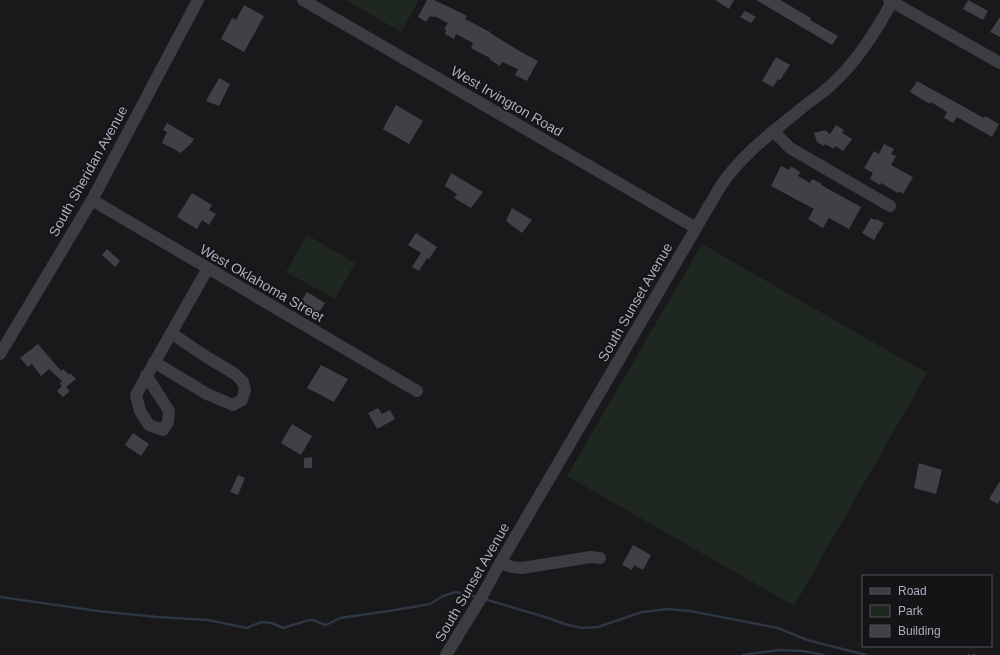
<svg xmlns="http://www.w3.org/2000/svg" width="1000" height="655" font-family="Arial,sans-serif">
<rect width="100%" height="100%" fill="#19191c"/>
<!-- green -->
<g fill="#1e2821">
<polygon points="346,0 419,0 401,32"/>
<polygon points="307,235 355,263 335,299 286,272"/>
<polygon points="702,244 927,373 794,606 567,476"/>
</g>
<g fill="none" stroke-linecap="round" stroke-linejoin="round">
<!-- stream -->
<g stroke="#2d3642" stroke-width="2.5">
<polyline points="0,597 98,611 157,617 208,620 247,628 261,622 272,623 283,628 309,620 313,620 326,625 340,618 389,611 430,604 443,596 456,592 477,597"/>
<polyline points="484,599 545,617 565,624 581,628 598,627 642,612 668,609 690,611 778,628 807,640 866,655"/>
<polyline points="743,655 779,650 803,651 824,655"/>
</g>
</g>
<!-- building -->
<g fill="#404147">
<polygon points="427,0 434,0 455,10 467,16 465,19 490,32 490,33 521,52 538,61 527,81 515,75 518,69 502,62 500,66 489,59 490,58 471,48 473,43 456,34 454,39 445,34 446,30 444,29 448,23 434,16 433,17 430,16 426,22 418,17"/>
<polygon points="715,0 734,0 729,9"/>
<polygon points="756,0 780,0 811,18 810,20 838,36 832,45"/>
<polygon points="968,0 988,11 983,20 963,9"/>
<polygon points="244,5 264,16 244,52 221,39 232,18 236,20"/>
<polygon points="745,11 756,17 751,23 740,17"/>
<polygon points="1000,17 1000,37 990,32"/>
<polygon points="776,57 790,65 780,80 778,79 773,87 762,81"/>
<polygon points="219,78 230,84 219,106 206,101"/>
<polygon points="917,81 984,118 985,116 999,124 992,137 957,117 953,123 944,118 947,112 931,102 930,104 910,92"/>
<polygon points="396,105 423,121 409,144 383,129"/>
<polygon points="167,123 194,139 189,146 189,145 181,153 162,143 167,132 163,130"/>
<polygon points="836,125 844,130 842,133 852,139 843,151 835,146 834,149 825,144 824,146 817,142 814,133 825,130 830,134"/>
<polygon points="884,144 894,149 891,154 896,156 891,165 913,177 903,194 899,191 898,193 881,183 880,185 870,179 873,173 864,168 874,151 879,154"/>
<polygon points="781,166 789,170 791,166 800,172 798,176 810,183 812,179 822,184 821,185 861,207 849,229 829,218 823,228 808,219 814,209 771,186"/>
<polygon points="451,173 483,192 471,208 454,198 457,194 445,186"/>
<polygon points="192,193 212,205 209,210 216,214 209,225 202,220 197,229 177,217"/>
<polygon points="512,208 532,220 522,233 506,221"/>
<polygon points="871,218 875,220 876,219 884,223 874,240 862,233"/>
<polygon points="416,233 437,247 429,259 427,258 419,271 412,267 421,253 408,245"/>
<polygon points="107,249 120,261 115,267 102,255"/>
<polygon points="307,292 325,303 316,317 298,306"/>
<polygon points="38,344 61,371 63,369 69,375 70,373 76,379 66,387 70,391 63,397 57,391 62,386 60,383 62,381 49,369 41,376 32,364 28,367 20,358"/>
<polygon points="321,365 348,379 334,402 307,388"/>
<polygon points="378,408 382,414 390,410 395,419 377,429 368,413"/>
<polygon points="292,424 312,436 301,455 281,443"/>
<polygon points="133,433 149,444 141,456 125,445"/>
<polygon points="312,457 312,468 304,468 304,458"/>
<polygon points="919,463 942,470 936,494 914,488"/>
<polygon points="238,475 245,478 238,495 230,492"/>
<polygon points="1000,481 1000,500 998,504 989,499"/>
<polygon points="633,545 651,555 643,570 634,565 632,570 622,565"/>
</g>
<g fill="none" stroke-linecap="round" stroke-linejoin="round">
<!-- path -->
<polyline stroke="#3f4148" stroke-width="1.5" stroke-dasharray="2 3" stroke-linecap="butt" points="968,655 977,654"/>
<!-- minor -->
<g stroke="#3c3c43" stroke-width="12">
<polyline points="303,0 696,228"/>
<polyline points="889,0 1000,63"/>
<polyline points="773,131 790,148 890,206"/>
<polyline points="92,200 417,391"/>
<polyline points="0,354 92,200 198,0"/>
<polyline points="154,362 207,394 233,405 242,400 245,390 243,382 235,374 205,356 171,333"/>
<polyline points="146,375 169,411 168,422 163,430 149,425 140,411 136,395 208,268"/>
<polyline points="500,563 512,567 522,568 591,557 600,558"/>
<path d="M446,655L481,598L500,563L720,187C742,153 777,129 808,103C816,98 823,92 830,86C857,62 876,31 893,0"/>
</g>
</g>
<g text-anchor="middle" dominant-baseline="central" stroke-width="3.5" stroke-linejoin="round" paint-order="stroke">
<!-- street labels -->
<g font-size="14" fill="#aaaebd" stroke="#141417">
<text transform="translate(507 101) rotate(30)">West Irvington Road</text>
<text transform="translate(88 171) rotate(-61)">South Sheridan Avenue</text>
<text transform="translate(262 283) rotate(30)">West Oklahoma Street</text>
<text transform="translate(635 302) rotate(-60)">South Sunset Avenue</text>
<text transform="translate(472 582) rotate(-60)">South Sunset Avenue</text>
</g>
</g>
<!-- legend -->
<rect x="862" y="575" width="130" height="72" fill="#141417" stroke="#505259"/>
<rect x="870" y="588" width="20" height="6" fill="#3c3c43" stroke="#505259"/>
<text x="898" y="595" font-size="12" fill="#aaaebd">Road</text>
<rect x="870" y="605" width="20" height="12" fill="#1e2821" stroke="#505259"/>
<text x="898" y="615" font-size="12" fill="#aaaebd">Park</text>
<rect x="870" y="625" width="20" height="12" fill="#404147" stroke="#505259"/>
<text x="898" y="635" font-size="12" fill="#aaaebd">Building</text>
</svg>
